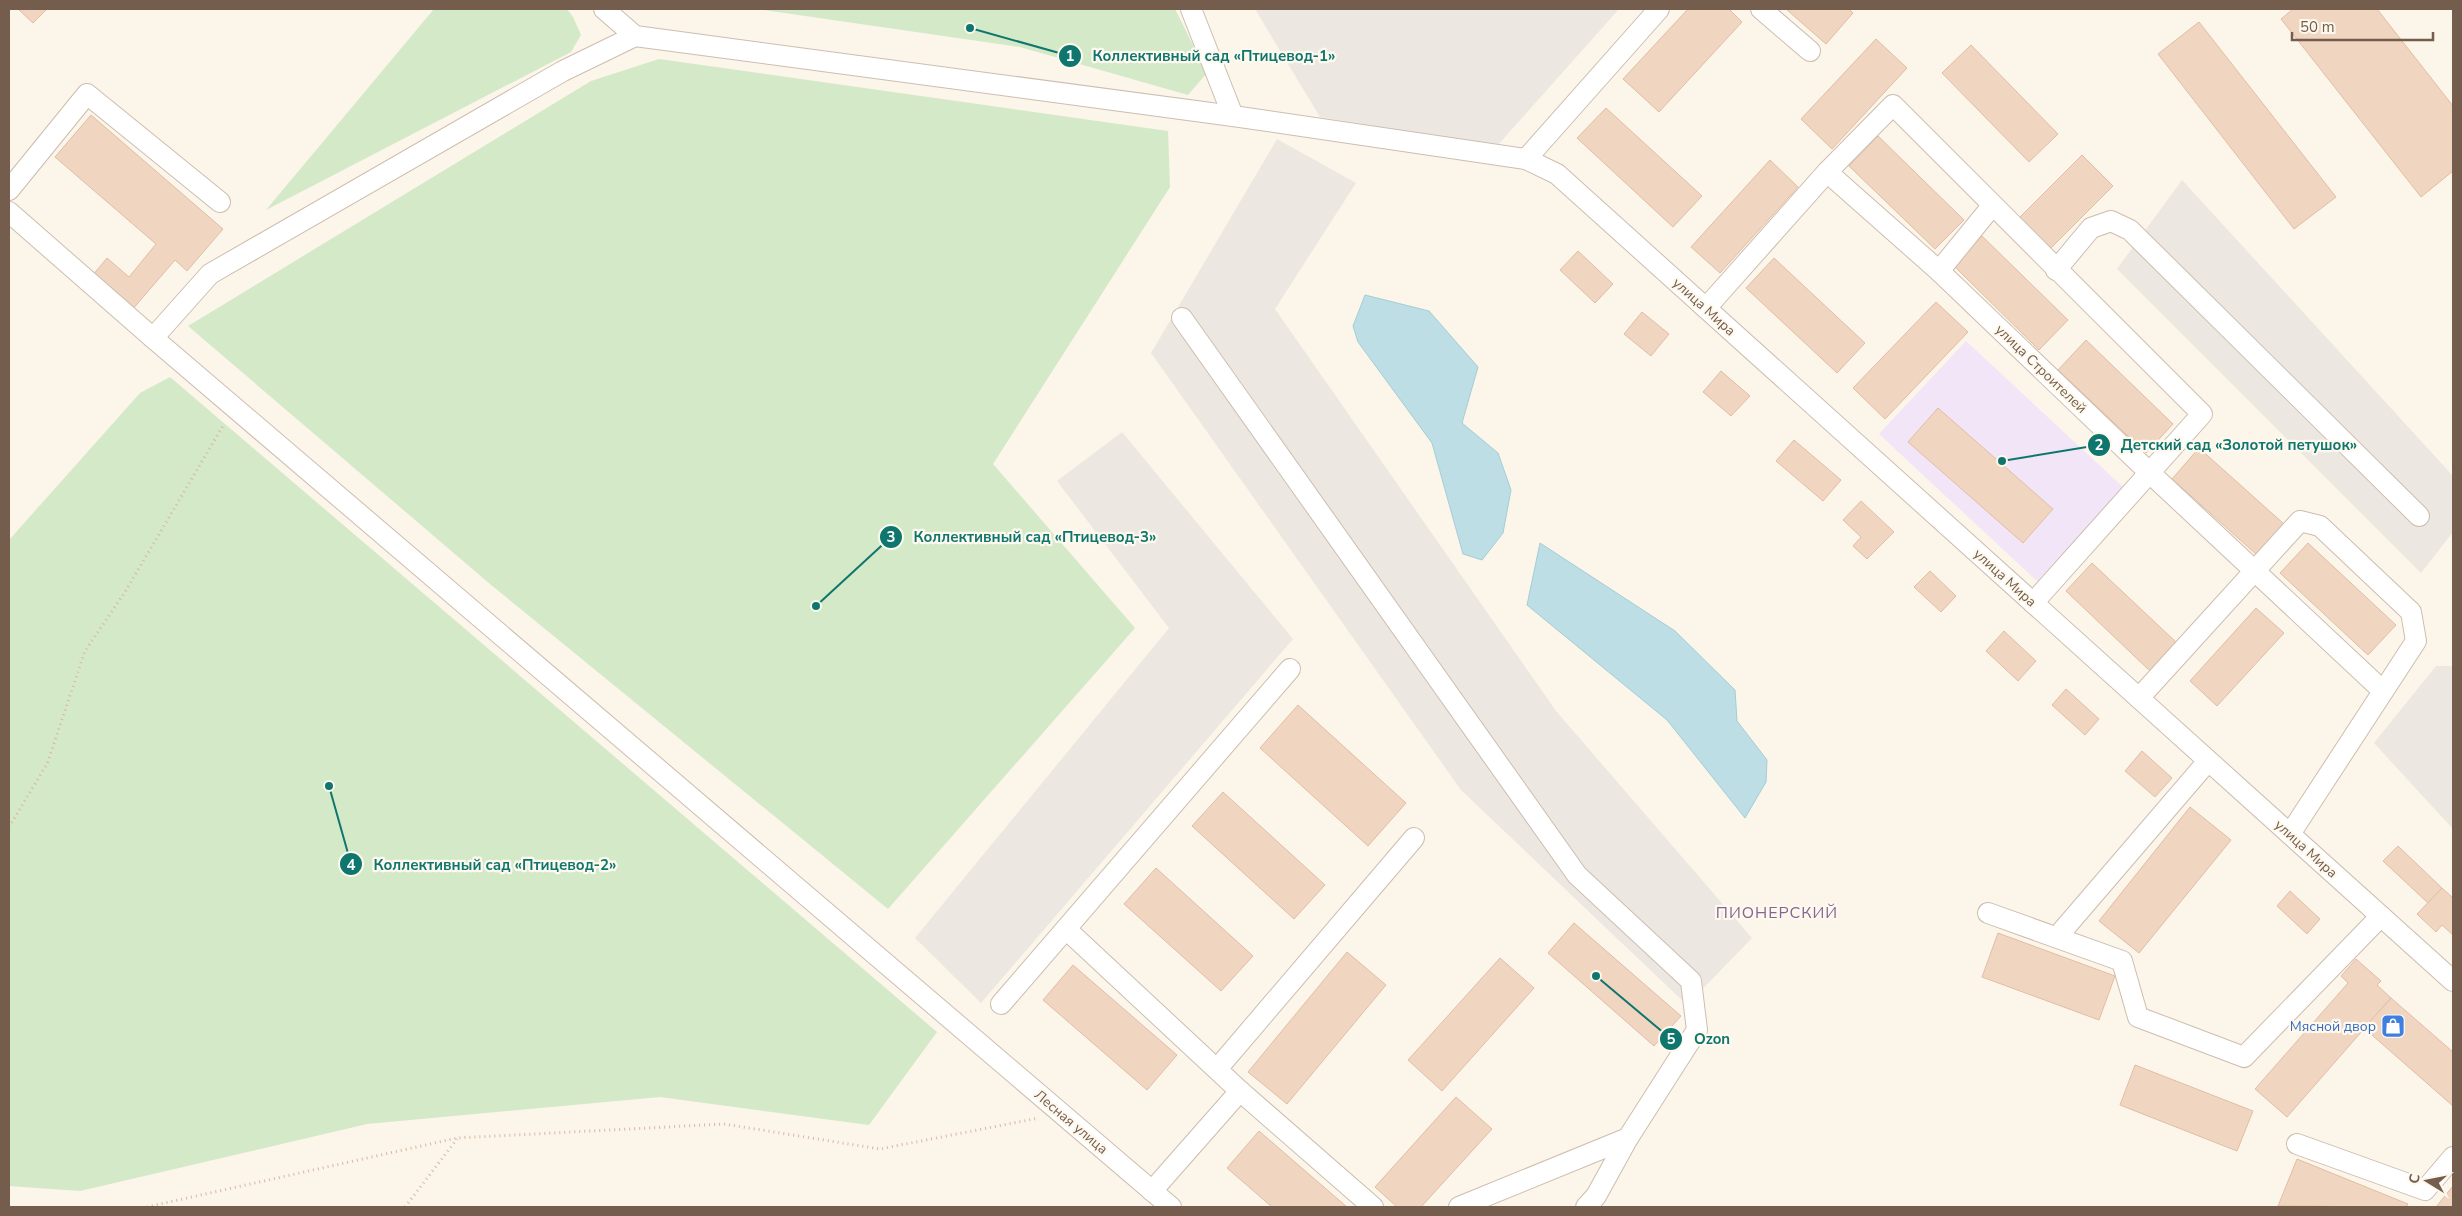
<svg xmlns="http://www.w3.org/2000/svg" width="2462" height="1216" font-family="'Nunito Sans',sans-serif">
<rect width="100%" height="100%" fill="#fcf5e9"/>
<!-- industrial -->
<g fill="#ede7e2">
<polygon points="1255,9 1619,9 1497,146 1320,117"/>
<polygon points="1277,139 1356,183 1275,309 1556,711 1752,938 1687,1005 1461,790 1151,353"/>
<polygon points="2182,180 2453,476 2453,532 2421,573 2117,269"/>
<polygon points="1122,432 1293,639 981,1003 915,938 1169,628 1057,481"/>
<polygon points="2436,666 2453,666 2453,829 2374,743"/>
</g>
<!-- education -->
<polygon fill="#f2e5f8" points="1966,341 2124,488 2037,581 1879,434"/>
<!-- green -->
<g fill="#d4e9c7">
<polygon points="434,9 567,9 573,17 581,35 571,52 266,210"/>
<polygon points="757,9 1175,9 1207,73 1188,95 1020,47"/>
<polygon points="659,59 1168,131 1170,187 993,464 1135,628 888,909 490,584 188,326 591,81"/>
<polygon points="170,377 937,1032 869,1125 660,1097 367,1124 80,1191 9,1186 9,540 140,393"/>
</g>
<!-- water -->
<g fill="#bedee5" stroke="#a4cdd6">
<polygon points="1365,295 1429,311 1478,367 1462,423 1498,453 1511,490 1503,533 1482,560 1463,554 1432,443 1358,342 1353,326"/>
<polygon points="1540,543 1675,631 1735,690 1737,721 1767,760 1766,782 1745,818 1667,720 1527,605"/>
</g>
<!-- building -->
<g fill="#f0d5c1" stroke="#e2bda2">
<polygon points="18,9 47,9 33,23"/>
<polygon points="1688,9 1729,9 1742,22 1659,112 1623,79"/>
<polygon points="1786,9 1849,9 1853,13 1826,44"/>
<polygon points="2293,9 2377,9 2453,106 2453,171 2421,197 2281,19"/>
<polygon points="2199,22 2336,197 2294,229 2158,54"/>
<polygon points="1876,39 1907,68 1832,149 1801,119"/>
<polygon points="1971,45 2058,134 2029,162 1942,73"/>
<polygon points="1606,108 1702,196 1673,227 1577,138"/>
<polygon points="91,115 223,229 187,271 175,260 132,310 92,276 107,258 129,277 156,244 55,157"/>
<polygon points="1878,136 1964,220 1935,249 1849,166"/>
<polygon points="2082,155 2113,186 2049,250 2018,219"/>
<polygon points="1770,160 1798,187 1720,273 1691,247"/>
<polygon points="1982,236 2068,320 2039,350 1953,265"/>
<polygon points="1578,251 1613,284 1595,303 1560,270"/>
<polygon points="1774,258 1865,343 1837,373 1746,288"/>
<polygon points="1936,302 1968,332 1885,419 1853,388"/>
<polygon points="1642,312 1669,334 1651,356 1624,334"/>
<polygon points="2086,340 2173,424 2146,453 2058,370"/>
<polygon points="1721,371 1750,396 1731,416 1703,392"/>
<polygon points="1938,408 2053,509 2023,543 1908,442"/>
<polygon points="1794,440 1841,480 1823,501 1776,461"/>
<polygon points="2199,448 2284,524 2257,555 2172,479"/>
<polygon points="1861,501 1894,532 1867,559 1853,546 1861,537 1843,520"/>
<polygon points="2308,543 2396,625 2368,655 2280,573"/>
<polygon points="2092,563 2177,643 2150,671 2066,591"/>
<polygon points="1930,571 1956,596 1941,612 1914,587"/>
<polygon points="2256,608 2284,633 2217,706 2190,681"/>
<polygon points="2004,631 2036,661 2018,681 1986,651"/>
<polygon points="2066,689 2099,719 2085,735 2052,705"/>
<polygon points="1298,705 1406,803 1368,846 1260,748"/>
<polygon points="2142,751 2172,778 2155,797 2125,771"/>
<polygon points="1223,792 1325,885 1294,919 1192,826"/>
<polygon points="2190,807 2231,840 2139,953 2099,921"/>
<polygon points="2398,846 2442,888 2428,903 2383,861"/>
<polygon points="1156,868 1253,956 1221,991 1124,904"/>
<polygon points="2442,888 2453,898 2453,935 2442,925 2436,932 2417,914"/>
<polygon points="2290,891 2320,919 2307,934 2277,906"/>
<polygon points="1574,923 1681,1016 1654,1046 1548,953"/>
<polygon points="1998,933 2115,976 2099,1020 1982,977"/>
<polygon points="1347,952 1386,985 1287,1104 1248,1072"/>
<polygon points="1500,958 1534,988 1442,1091 1408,1060"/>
<polygon points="2356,959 2381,981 2377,985 2391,998 2287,1117 2255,1089 2348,983 2341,976"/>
<polygon points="1073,965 1177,1055 1147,1090 1043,1000"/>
<polygon points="2391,998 2453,1052 2453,1106 2364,1028"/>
<polygon points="2135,1065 2253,1111 2237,1151 2120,1105"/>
<polygon points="1456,1097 1492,1129 1421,1207 1397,1207 1375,1187"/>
<polygon points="1259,1131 1347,1207 1272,1207 1227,1168"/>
<polygon points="2297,1159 2408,1204 2406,1207 2278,1206"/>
<polygon points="2453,1186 2453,1207 2436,1207"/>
</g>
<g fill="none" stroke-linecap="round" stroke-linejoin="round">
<!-- minor casing -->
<g stroke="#cdbdaf" stroke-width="22">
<g id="minor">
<polyline points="604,9 635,36 1233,116 1526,159 1557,174 2453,981"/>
<polyline points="1191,9 1233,116"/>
<polyline points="1761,9 1810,51"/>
<polyline points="1526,159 1659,9"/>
<polyline points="1827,172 1939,271 2151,474 2383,691"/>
<polyline points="9,190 87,94 220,202"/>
<polyline points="9,212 153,338 1171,1207"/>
<polyline points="2056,270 2091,228 2111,221 2130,230 2419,516"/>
<polyline points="1939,271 1992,206"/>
<polyline points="1706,308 1827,172 1893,105 2202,414 2033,603"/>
<polyline points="1182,318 1577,875 1691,981 1697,1030 1628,1138 1459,1207"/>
<polyline points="153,338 210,274 563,71 635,36"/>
<polyline points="2139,698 2300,521 2320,526 2411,612 2416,641 2290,834"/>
<polyline points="1988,913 2122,961 2138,1017 2244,1057 2381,916"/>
<polyline points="1066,929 1240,1091 1373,1207"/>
<polyline points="2057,937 2208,761"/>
<polyline points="1001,1004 1290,669"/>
<polyline points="1217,1069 1414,838"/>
<polyline points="2297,1144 2425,1190 2453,1157"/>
<polyline points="1152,1191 1240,1091"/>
<polyline points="1586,1207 1596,1196 1628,1138"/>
</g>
</g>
<!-- path -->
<g stroke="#d5b9a4" stroke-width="3" stroke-dasharray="1 4" stroke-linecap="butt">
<polyline points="9,827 47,764 85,651 125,592 224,424"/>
<polyline points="147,1207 457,1138 724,1124 880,1149 1039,1118"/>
<polyline points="405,1207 457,1139"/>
</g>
<!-- minor -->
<use href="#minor" stroke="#fff" stroke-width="20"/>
</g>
<!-- icons -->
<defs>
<g id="shop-square" transform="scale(1.25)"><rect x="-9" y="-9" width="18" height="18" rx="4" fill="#3f7fe0" stroke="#fef9ef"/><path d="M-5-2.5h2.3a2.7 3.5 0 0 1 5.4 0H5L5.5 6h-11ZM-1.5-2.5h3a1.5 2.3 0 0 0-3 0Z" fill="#fff"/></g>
</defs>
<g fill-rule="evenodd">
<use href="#shop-square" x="2393" y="1026"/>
</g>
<g text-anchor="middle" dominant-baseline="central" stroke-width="4.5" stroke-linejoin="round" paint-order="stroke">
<!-- street labels -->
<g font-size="14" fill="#755d4d" stroke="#fef9ef">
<text transform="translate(1704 307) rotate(42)">улица Мира</text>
<text transform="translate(2041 369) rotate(44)">улица Строителей</text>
<text transform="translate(2005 578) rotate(42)">улица Мира</text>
<text transform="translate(2306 849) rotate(42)">улица Мира</text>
<text transform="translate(1071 1122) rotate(40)">Лесная улица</text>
</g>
<!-- shop labels -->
<g font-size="14" fill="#366cbe" stroke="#fef9ef" text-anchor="end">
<text x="2376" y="1026">Мясной двор</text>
</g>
<!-- quarter labels -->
<g font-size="16" letter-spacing="1" fill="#846691" stroke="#fef9ef">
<text x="1777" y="913">ПИОНЕРСКИЙ</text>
</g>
</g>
<!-- callouts -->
<path fill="none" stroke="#0f766e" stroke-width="2" d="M970 28L1070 56M2002 461L2099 445M816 606L891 537M329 786L351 864M1596 976L1671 1039"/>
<g fill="#0f766e" stroke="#fef9ef" stroke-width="2">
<circle cx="970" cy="28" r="5"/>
<circle cx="2002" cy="461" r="5"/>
<circle cx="816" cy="606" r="5"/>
<circle cx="329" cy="786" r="5"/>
<circle cx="1596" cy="976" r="5"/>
<circle cx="1070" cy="56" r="12"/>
<circle cx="2099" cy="445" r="12"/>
<circle cx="891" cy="537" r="12"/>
<circle cx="351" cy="864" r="12"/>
<circle cx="1671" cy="1039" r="12"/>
</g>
<g font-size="15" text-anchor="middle" font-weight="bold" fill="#fff">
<text x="1070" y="61">1</text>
<text x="2099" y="450">2</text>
<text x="891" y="542">3</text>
<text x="351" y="870">4</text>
<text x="1671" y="1044">5</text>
</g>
<g font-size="15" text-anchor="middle" font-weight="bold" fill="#0f766e" stroke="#fef9ef" stroke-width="4.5" stroke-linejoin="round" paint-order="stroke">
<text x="1214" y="61">Коллективный сад «Птицевод-1»</text>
<text x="2239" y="450">Детский сад «Золотой петушок»</text>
<text x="1035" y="542">Коллективный сад «Птицевод-3»</text>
<text x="495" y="870">Коллективный сад «Птицевод-2»</text>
<text x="1712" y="1044">Ozon</text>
</g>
<!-- border -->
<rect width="2462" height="1216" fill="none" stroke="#755d4d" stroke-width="20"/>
<!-- north arrow -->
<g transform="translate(2427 1181) rotate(280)" stroke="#fef9ef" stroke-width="4" paint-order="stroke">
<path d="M0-4L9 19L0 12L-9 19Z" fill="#755d4d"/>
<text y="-8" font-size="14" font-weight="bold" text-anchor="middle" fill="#755d4d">С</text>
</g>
<!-- scale -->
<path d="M2292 32v8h141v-8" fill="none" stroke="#755d4d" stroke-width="2.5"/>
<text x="2300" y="32" font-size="15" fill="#755d4d" stroke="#fef9ef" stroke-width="4" paint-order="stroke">50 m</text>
</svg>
